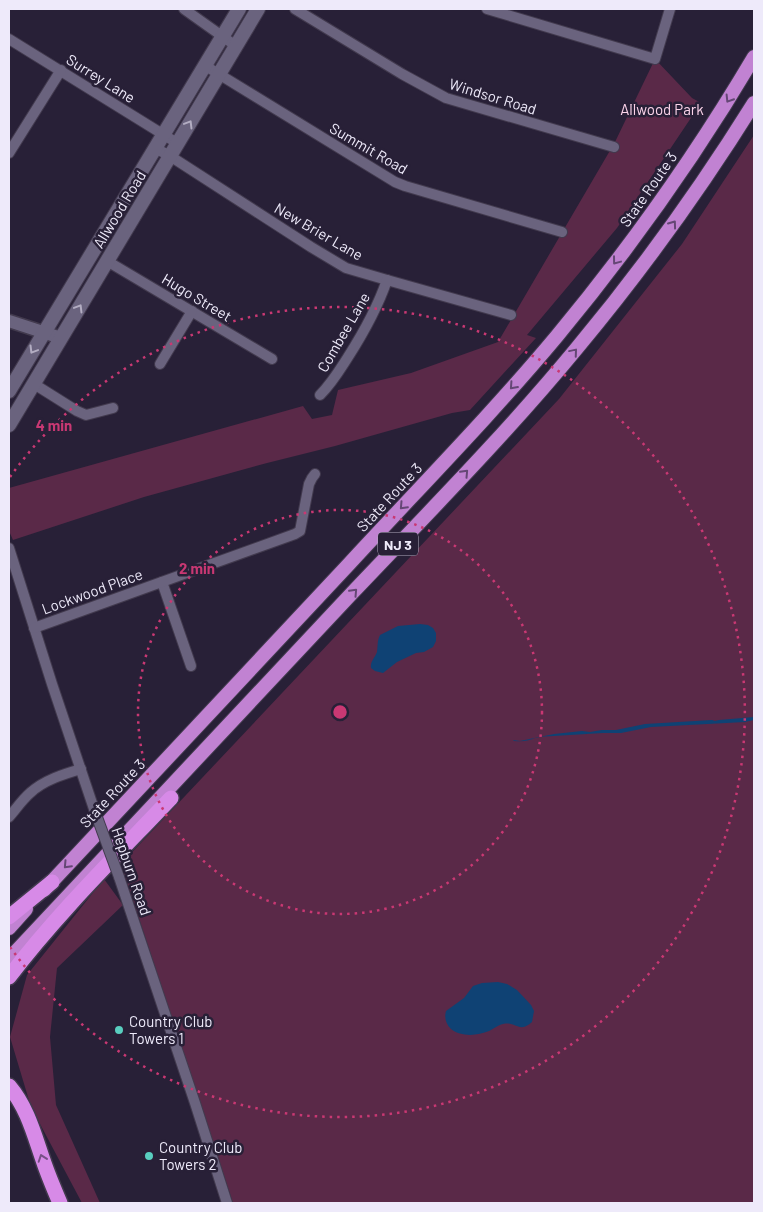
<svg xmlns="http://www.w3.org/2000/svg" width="763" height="1212" font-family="Barlow,sans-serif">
<rect width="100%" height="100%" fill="#282037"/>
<!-- green -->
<g fill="#5a2948">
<polygon points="655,59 692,98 701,103 617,228 527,335 536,338 470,410 452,413 335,446 267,463 144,497 13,540 9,531 9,488 303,406 312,419 332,415 338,390 411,373 498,342 615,142"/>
<polygon points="754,135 754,1203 233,1203 121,864 559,399 682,244"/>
<polygon points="104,879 123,905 57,968 50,1037 56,1105 100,1203 82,1203 31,1107 10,1037 27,975"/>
</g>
<!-- water -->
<g fill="#0f4274">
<path d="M420,624L428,625L433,628L436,633V641L433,647L424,652L416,653L397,662L383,673L375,671L371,668C370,661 375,658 377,652C378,645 377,641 380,635L398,626Z"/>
<path d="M754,717V720L745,722L651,727L621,733H603L537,737C529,741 523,742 514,741L513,740L520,741L554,734L582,731L590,732L602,730H616L645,724L712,720L715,721L719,720Z"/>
<path d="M498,982L507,984L517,990L531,1005L534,1011L532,1022C519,1034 516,1021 503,1024C498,1025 493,1029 489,1031C477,1036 461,1037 451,1029C446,1024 444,1018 446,1011L464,998L473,986L482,983Z"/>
</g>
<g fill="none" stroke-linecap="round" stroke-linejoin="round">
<!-- minor casing -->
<g stroke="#423a4e" stroke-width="12">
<g id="minor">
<polyline points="184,9 236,46"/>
<polyline points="295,9 402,74 446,98 614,147"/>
<polyline points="487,9 655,59 670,9"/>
<polyline points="9,39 177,143"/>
<polyline points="204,65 395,182 405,186 562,232"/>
<polyline points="155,148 170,156 311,247 346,268 387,280 511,315"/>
<polyline points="9,153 61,70"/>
<polyline points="107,261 272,359"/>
<polyline points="160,364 192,311"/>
<polyline points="34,384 77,411 86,415 113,408"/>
<path d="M320,395C332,383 339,371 348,357C364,332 377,309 387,280"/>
<polyline points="9,548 52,684 94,809"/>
<polyline points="162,582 191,666"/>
<polyline points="34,628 295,534 300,531 309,484 312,478 315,474"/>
<path d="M9,817C16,809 22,800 30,793C44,780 64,774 81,769"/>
<polyline points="119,877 195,1103 227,1203"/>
</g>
</g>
<!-- tertiary casing -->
<g stroke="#423a4e" stroke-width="15">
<polyline id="tertiary" points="9,321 61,338"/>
</g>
<!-- secondary casing -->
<g stroke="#423a4e" stroke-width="16">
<g id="secondary">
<polyline points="9,391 239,9"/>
<polyline points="9,425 258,9"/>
</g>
</g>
<!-- trunk casing -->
<g stroke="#423a4e" stroke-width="16">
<g id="trunk">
<path d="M44,890C146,781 247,672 349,564C419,488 491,415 557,336C630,248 696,155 754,57"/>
<polyline points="9,928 26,909"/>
<path d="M9,959C123,836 238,714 353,592C429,512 507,433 577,348C642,270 701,188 754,103"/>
</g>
</g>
<!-- motorway casing -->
<g stroke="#423a4e" stroke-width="18">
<g id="motorway">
<polyline points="9,917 52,882"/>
<path d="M9,977C57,914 116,856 171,798"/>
<path d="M9,1086C27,1107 34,1134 43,1160C48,1175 54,1189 60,1203"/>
</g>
</g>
<!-- minor -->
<use href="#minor" stroke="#6a637e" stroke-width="10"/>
<!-- tertiary -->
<use href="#tertiary" stroke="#6a637e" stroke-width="12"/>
<!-- secondary -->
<use href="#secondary" stroke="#6a637e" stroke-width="14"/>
<!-- trunk -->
<use href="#trunk" stroke="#c182d2" stroke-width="14"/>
<!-- motorway -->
<use href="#motorway" stroke="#d78ae7" stroke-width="15"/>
<!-- minor-bridge casing -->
<g stroke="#423a4e" stroke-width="12" stroke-linecap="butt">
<polyline id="minor-bridge" points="94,809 119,877"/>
</g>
<!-- minor-bridge -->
<use href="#minor-bridge" stroke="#6a637e" stroke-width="10"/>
</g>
<!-- one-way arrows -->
<defs><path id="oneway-chevron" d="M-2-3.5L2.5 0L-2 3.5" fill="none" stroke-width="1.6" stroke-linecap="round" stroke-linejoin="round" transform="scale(1.25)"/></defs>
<g stroke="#654775">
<use href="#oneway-chevron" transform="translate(729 99) rotate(122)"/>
<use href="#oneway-chevron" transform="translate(673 224) rotate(-54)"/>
<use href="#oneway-chevron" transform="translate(616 261) rotate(127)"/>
<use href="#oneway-chevron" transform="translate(574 352) rotate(-50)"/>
<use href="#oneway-chevron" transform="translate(513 386) rotate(132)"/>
<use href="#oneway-chevron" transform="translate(465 473) rotate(-47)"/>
<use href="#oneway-chevron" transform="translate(403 506) rotate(133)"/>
<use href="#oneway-chevron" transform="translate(354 592) rotate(-47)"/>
<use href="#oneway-chevron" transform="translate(67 865) rotate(133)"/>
</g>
<g stroke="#b3adc2">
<use href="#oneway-chevron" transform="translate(189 124) rotate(-59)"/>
<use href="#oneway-chevron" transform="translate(79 308) rotate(-59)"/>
<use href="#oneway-chevron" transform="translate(33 350) rotate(121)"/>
</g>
<use stroke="#775086" href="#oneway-chevron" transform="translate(42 1158) rotate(-109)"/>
<!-- distance rings -->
<g fill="none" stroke="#c93873" stroke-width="2.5" stroke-dasharray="2.5 5">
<circle cx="340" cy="712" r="202"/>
<path d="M10 477A405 405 0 1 1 10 947"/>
</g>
<!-- markers -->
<g fill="#59cebf" stroke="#282037" stroke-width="2">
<circle cx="119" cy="1030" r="5"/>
<circle cx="149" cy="1156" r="5"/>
</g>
<g text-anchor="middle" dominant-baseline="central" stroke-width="5" stroke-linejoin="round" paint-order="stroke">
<!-- shield labels -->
<rect fill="#282037" stroke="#b3adc0" stroke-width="1" x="378" y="532.5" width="40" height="23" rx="4"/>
<g font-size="14" font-weight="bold" fill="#eeeafa">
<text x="398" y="544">NJ 3</text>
</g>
<!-- street labels -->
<g font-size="15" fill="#eeeafa" stroke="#282037">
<text transform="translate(101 78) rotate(32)">Surrey Lane</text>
<text transform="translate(493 96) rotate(17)">Windsor Road</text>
<text transform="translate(369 148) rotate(30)">Summit Road</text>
<text transform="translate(648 189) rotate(-55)">State Route 3</text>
<text transform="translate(119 209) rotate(-59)">Allwood Road</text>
<text transform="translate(319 231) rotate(30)">New Brier Lane</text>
<text transform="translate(197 297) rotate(31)">Hugo Street</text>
<text transform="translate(343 332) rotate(-60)">Combee Lane</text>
<text transform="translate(389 497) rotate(-47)">State Route 3</text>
<text transform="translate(92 591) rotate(-20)">Lockwood Place</text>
<text transform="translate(112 793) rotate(-47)">State Route 3</text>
<text transform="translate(132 871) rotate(71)">Hepburn Road</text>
</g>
<!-- park labels -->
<g font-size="15" fill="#fbd3e9" stroke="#282037">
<text x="662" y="109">Allwood Park</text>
</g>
<!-- poi labels -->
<g font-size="15" fill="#eeeafa" stroke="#282037" text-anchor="start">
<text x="129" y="1021">Country Club<tspan x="129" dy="17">Towers 1</tspan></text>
<text x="159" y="1147">Country Club<tspan x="159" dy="17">Towers 2</tspan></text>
</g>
</g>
<circle cx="340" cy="712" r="8" fill="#c93873" stroke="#282037" stroke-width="2.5"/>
<g font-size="15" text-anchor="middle" font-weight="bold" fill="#c93873" stroke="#282037" stroke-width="5" stroke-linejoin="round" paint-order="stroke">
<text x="54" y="431">4 min</text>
<text x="197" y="574">2 min</text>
</g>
<!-- border -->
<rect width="763" height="1212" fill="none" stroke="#eeeafa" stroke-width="20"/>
</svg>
